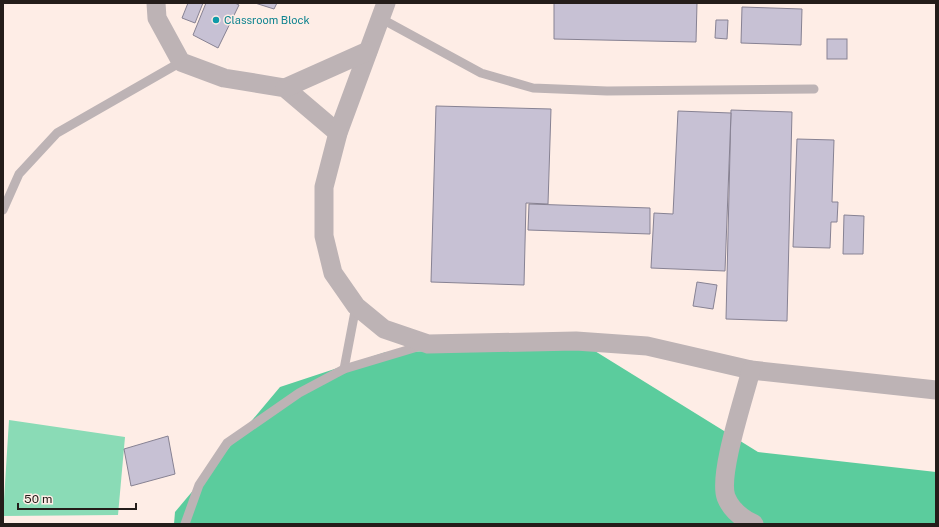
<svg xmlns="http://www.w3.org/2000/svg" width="939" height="527" font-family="'Public Sans',sans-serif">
<rect width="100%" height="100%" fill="#feede6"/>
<!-- green -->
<polygon fill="#8adbb6" points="9,420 125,437 118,515 3,516"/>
<!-- forest -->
<polygon fill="#5bcc9d" points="590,348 758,452 936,472 936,524 174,524 175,512 280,387 386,352"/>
<!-- building -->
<g fill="#c7c1d4" stroke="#878293">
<polygon points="188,3 203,3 195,23 182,18"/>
<polygon points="206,3 235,3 239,5 218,48 193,35"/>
<polygon points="255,3 277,3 274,9"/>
<polygon points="554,3 697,3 696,42 554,39"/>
<polygon points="742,7 802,9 801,45 741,43"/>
<polygon points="716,20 728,20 727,39 715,38"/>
<rect x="827" y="39" width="20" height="20"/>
<polygon points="436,106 551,109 548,204 526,203 524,285 431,282"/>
<polygon points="731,110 792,112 787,321 726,319"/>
<polygon points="678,111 731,113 725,271 651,268 654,213 673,214"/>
<polygon points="797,139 834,140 832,202 838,202 837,222 831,222 830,248 793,247"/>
<polygon points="529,204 650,208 650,234 528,230"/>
<polygon points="844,215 864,216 863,254 843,254"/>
<polygon points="697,282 717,285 713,309 693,306"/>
<polygon points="168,436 175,474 131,486 124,449"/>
</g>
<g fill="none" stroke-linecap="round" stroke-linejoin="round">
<!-- service -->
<g stroke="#bdb3b5" stroke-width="9">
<polyline points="380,18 481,73 533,88 607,91 814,89"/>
<polyline points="3,210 19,174 57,133 181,62"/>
<polyline points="344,369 356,306"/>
<polyline points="185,524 199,485 227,443 299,393 344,369 424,345"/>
</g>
<!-- minor -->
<g stroke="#bdb3b5" stroke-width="19">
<polyline points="156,3 157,18 181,62 224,78 285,88 338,133"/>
<polyline points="386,3 338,133 324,187 324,236 333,273 356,306 384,329 428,344 576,341 647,346 751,370 936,390"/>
<polyline points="285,88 368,51"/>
<path d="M751,370C745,395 718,474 726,497C731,510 741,518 754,524"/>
</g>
</g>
<!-- markers -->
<circle fill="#0f9aa8" stroke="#feede6" stroke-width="1.5" cx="216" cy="20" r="4"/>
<g text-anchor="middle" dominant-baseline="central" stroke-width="3" stroke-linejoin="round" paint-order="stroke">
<!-- culture labels -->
<g font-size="11" fill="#0d838f" stroke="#feede6" text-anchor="start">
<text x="224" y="20">Classroom Block</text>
</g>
</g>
<!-- border -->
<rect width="939" height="527" fill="none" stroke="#241d1a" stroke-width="8"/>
<!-- scale -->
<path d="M18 503v6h118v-6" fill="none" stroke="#241d1a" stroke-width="2"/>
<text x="24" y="503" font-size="12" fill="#241d1a" stroke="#feede6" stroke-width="3" paint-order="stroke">50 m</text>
</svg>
